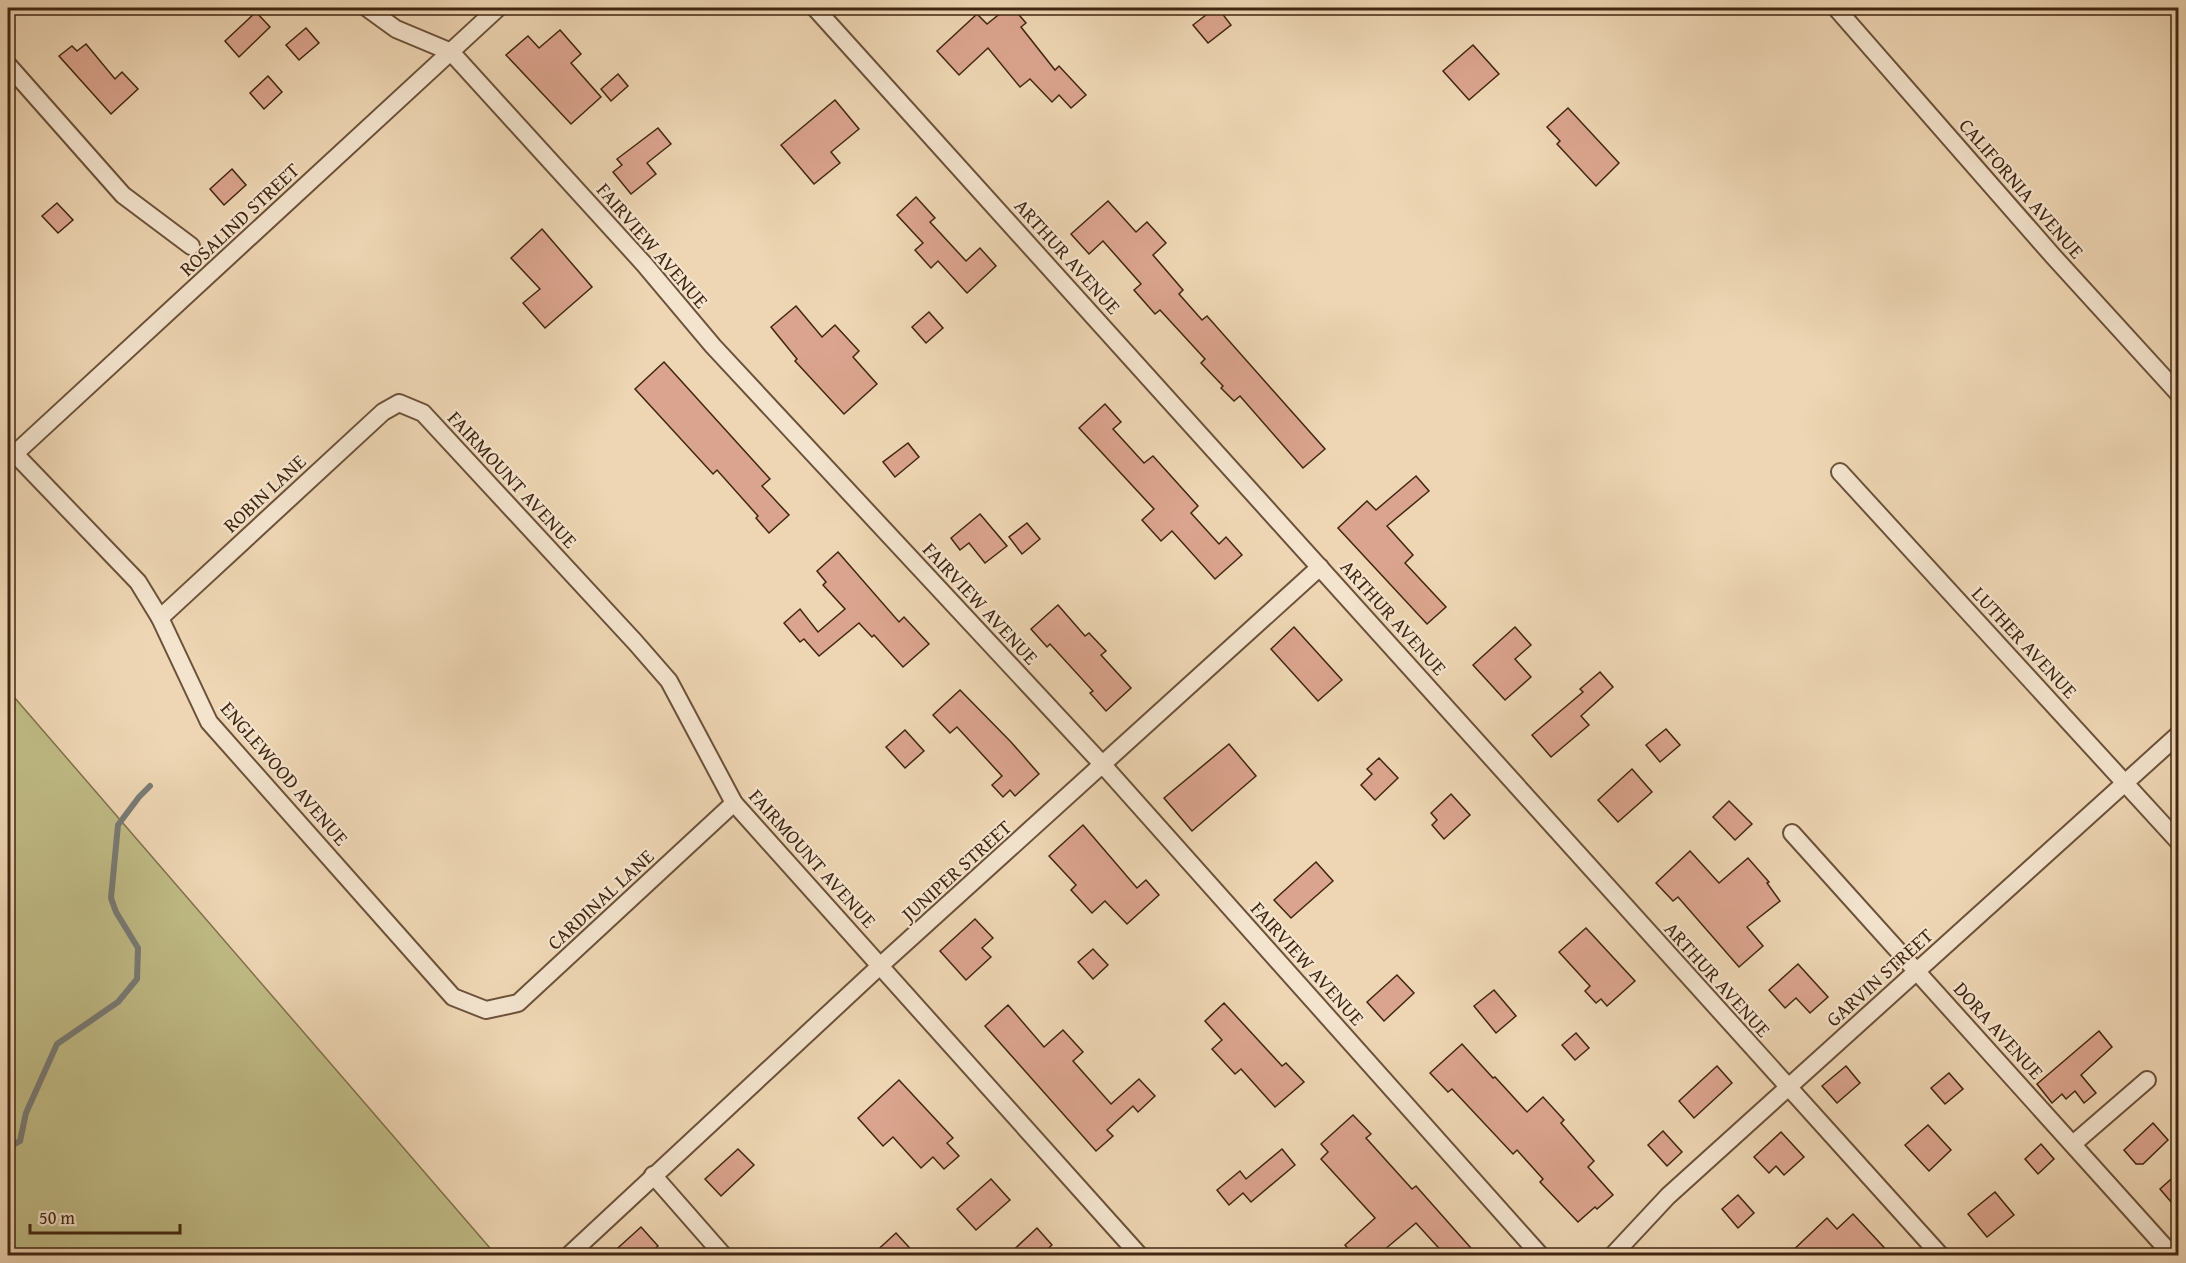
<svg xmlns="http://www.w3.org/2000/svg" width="2186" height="1263" font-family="'Gentium Book Plus',serif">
<rect width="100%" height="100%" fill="#eed6b4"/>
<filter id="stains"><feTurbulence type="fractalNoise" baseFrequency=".00333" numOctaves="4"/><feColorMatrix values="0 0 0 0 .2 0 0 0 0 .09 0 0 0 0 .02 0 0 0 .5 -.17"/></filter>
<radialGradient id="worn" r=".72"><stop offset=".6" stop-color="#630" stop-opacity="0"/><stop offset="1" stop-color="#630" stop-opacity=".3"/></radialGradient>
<!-- green -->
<polygon fill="#c0bc87" stroke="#80714c" stroke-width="1.5" points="8,690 496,1255 8,1255"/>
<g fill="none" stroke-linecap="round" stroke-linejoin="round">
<!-- stream -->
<polyline stroke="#797c76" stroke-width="6" points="8,1148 20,1141 26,1113 57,1044 118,1002 137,979 138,948 116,912 111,898 118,825 139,797 150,786"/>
</g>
<!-- building -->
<g fill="#dba48e" stroke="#412611" stroke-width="1.5">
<polygon points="1007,8 1013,8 1026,23 1021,27 1055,70 1059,66 1086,95 1071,108 1059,95 1052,102 1030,79 1020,87 988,48 959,75 937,51 977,14 987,24"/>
<polygon points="1215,8 1218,8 1231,25 1208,43 1193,25"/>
<polygon points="256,12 270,27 239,57 225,41"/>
<polygon points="306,28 319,43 299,60 286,45"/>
<polygon points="560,30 581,54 571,63 601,97 571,124 506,55 528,36 539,48"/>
<polygon points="86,44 115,79 122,72 138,89 111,114 59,56 72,46 77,51"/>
<polygon points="1473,45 1499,74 1469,100 1443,71"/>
<polygon points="618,74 628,86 611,101 601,89"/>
<polygon points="268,76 282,92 264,109 250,93"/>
<polygon points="835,100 859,129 831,152 840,163 814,184 781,145"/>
<polygon points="1568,108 1619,163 1596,186 1557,144 1560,141 1547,127"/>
<polygon points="658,128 671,144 647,163 656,174 631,194 613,172 622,165 617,159"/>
<polygon points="232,169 246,185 224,205 210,189"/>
<polygon points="916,197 935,218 930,222 966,261 980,248 996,266 967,293 938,261 931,268 915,250 923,243 897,215"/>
<polygon points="1108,201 1136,232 1147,222 1166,243 1153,255 1183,290 1179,294 1202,320 1207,316 1325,449 1303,468 1240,396 1234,401 1221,388 1223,386 1201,363 1205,359 1160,310 1155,314 1134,290 1141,284 1103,241 1089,254 1071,234"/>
<polygon points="57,203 73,220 58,233 42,216"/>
<polygon points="542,229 592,287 545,328 523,303 540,289 511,258"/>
<polygon points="796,306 822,337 835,325 859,351 853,357 877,384 844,414 795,361 797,359 771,327"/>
<polygon points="929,312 943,328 926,343 912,327"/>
<polygon points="664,362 770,479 762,486 789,515 769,533 756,518 758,516 717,470 713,474 635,389"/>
<polygon points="1105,404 1121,422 1113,429 1144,463 1153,456 1198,506 1191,513 1219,544 1226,537 1242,555 1215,579 1172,531 1161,541 1142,520 1154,509 1079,428"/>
<polygon points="908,443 919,457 895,477 883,462"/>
<polygon points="1416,476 1429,491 1387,526 1413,555 1405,563 1446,607 1427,624 1338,528 1367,501 1376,510"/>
<polygon points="980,514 1007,546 985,563 969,543 960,550 951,538"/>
<polygon points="1027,523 1040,539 1022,554 1009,537"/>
<polygon points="838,552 899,622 904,617 929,644 903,667 874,635 872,637 859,623 819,656 804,639 800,642 784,623 800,609 818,632 845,609 823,585 826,582 817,571"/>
<polygon points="1058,605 1085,636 1089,633 1106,651 1101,655 1131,688 1106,711 1090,693 1093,691 1050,644 1047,647 1031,629"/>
<polygon points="1294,627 1342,680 1318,701 1271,649"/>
<polygon points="1515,627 1531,645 1515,659 1531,677 1505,700 1473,665"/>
<polygon points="1600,672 1613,687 1581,716 1589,725 1551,757 1532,735 1583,692 1580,689"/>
<polygon points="960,690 1011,742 1039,774 1015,796 1010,790 1003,797 992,785 1002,776 957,727 950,733 933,715"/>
<polygon points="1666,729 1680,745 1660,762 1646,745"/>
<polygon points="905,730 924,751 905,768 886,747"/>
<polygon points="1229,744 1256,776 1192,831 1164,798"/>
<polygon points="1379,758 1398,778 1375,800 1361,785 1372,774 1367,769"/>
<polygon points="1632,769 1652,792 1618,822 1598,800"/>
<polygon points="1451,794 1470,815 1444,839 1432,825 1437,820 1431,813"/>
<polygon points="1729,801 1752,824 1735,840 1713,817"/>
<polygon points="1083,825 1137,888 1146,880 1159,895 1127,924 1105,901 1092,913 1071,890 1076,885 1049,856"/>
<polygon points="1690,851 1719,883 1748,858 1769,882 1767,883 1780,901 1747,927 1763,946 1739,967 1678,897 1673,901 1656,883"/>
<polygon points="1316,862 1333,881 1291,918 1274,900"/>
<polygon points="975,919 993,938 982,948 991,957 966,980 940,951"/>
<polygon points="1586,928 1635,981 1607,1006 1601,999 1596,1003 1585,991 1590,986 1559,952"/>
<polygon points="1093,949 1108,965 1093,979 1078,962"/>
<polygon points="1798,964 1828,997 1810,1013 1796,998 1785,1008 1769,990"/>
<polygon points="1397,975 1414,993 1384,1021 1367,1002"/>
<polygon points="1494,990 1516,1016 1496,1033 1474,1006"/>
<polygon points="1224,1003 1282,1066 1286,1063 1304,1082 1275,1107 1241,1069 1235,1074 1212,1049 1222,1040 1205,1021"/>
<polygon points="1008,1005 1044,1047 1063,1030 1083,1052 1073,1061 1111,1104 1139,1079 1155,1096 1138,1112 1133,1106 1107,1130 1113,1136 1096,1151 985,1026"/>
<polygon points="2099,1031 2112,1047 2081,1075 2096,1093 2084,1103 2075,1091 2066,1099 2062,1094 2052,1103 2037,1084"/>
<polygon points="1576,1033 1589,1048 1575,1060 1562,1045"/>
<polygon points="1462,1044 1493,1078 1495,1077 1527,1112 1543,1097 1564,1120 1561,1123 1594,1161 1588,1167 1613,1195 1597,1209 1595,1207 1578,1222 1540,1182 1543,1179 1517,1150 1513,1154 1452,1089 1448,1092 1430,1073"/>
<polygon points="1717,1066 1732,1083 1694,1118 1679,1101"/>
<polygon points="1846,1066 1860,1083 1837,1103 1822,1086"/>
<polygon points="1949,1073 1963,1089 1945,1104 1931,1088"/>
<polygon points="899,1080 953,1138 947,1143 959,1156 944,1169 933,1157 921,1168 893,1137 883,1146 858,1118"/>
<polygon points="1353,1115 1371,1134 1366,1138 1412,1189 1416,1186 1478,1256 1446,1256 1416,1223 1377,1256 1354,1256 1345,1245 1375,1218 1321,1159 1328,1152 1321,1144"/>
<polygon points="2153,1123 2168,1140 2143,1164 2136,1164 2124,1150"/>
<polygon points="1928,1125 1951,1150 1929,1171 1905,1145"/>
<polygon points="1663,1131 1682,1152 1667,1166 1648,1145"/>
<polygon points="1781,1132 1804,1157 1784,1175 1776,1166 1769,1173 1754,1157"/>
<polygon points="2041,1144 2054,1159 2038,1174 2025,1159"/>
<polygon points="738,1149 754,1165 721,1196 705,1179"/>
<polygon points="1282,1149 1295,1165 1251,1202 1243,1193 1229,1205 1217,1190 1240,1171 1246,1179"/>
<polygon points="2178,1173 2178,1210 2160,1189"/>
<polygon points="991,1179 1010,1200 976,1230 957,1209"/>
<polygon points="1995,1192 2014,1215 1987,1237 1968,1214"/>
<polygon points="1738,1195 1754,1213 1738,1228 1722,1209"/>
<polygon points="1853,1214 1892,1256 1787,1256 1827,1218 1837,1229"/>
<polygon points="641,1227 658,1246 648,1256 609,1256"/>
<polygon points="1037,1228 1052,1245 1040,1256 1007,1256"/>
<polygon points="896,1233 917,1256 871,1256"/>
</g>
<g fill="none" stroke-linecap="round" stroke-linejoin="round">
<!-- minor casing -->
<g stroke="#6c523a" stroke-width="20">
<g id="minor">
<polyline points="367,8 396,29 451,52 644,264 713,346 1103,765 1541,1256"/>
<polyline points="815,8 1941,1256"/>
<polyline points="1836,8 2053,256 2178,393"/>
<polyline points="8,65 123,195 191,246"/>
<polyline points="15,454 138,582 160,618 209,722 453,997 486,1010 518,1003 734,803"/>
<polyline points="8,460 498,8"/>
<polyline points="1840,472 2178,841"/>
<polyline points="160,618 383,412 399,403 423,413 635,642 669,681 734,803 1140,1256"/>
<polyline points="1792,833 2173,1256"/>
<polyline points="2073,1144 2147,1080"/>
<polyline points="653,1175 724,1256"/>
<polyline points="568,1256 881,965 1320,567"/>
<polyline points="1612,1256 1668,1196 2178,735"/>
</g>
</g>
<!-- minor -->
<use href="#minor" stroke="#f4e4ce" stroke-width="16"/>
</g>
<g text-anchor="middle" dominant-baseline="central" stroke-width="4.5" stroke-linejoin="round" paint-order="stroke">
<!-- street labels -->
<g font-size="20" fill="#412611" stroke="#f4e4ce">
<text transform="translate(2022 188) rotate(49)">CALIFORNIA AVENUE</text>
<text transform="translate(239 219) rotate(-43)">ROSALIND STREET</text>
<text transform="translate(653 245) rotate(49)">FAIRVIEW AVENUE</text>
<text transform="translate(1068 256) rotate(48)">ARTHUR AVENUE</text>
<text transform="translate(513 479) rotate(47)">FAIRMOUNT AVENUE</text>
<text transform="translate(264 493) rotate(-43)">ROBIN LANE</text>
<text transform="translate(981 603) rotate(47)">FAIRVIEW AVENUE</text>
<text transform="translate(1394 617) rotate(48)">ARTHUR AVENUE</text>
<text transform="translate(2025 642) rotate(47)">LUTHER AVENUE</text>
<text transform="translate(285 773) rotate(49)">ENGLEWOOD AVENUE</text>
<text transform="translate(813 858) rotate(48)">FAIRMOUNT AVENUE</text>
<text transform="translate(956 870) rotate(-42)">JUNIPER STREET</text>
<text transform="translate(600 899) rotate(-43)">CARDINAL LANE</text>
<text transform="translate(1308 963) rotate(48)">FAIRVIEW AVENUE</text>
<text transform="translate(1879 977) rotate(-42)">GARVIN STREET</text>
<text transform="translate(1718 979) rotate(48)">ARTHUR AVENUE</text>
<text transform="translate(1999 1030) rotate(48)">DORA AVENUE</text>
</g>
</g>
<!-- margin -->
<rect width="2186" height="1263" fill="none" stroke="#eed6b4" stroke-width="30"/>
<rect x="9" y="9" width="2168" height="1245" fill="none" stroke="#412611" stroke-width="3"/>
<rect x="15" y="15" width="2156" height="1233" fill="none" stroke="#412611" stroke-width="1.5"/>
<!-- scale -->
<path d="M30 1224v9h150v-9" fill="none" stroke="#412611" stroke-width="3"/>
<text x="39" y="1224" font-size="18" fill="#412611" stroke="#f4e4ce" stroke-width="4.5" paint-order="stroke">50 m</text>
<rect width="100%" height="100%" filter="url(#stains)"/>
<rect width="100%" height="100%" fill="url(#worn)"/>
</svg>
